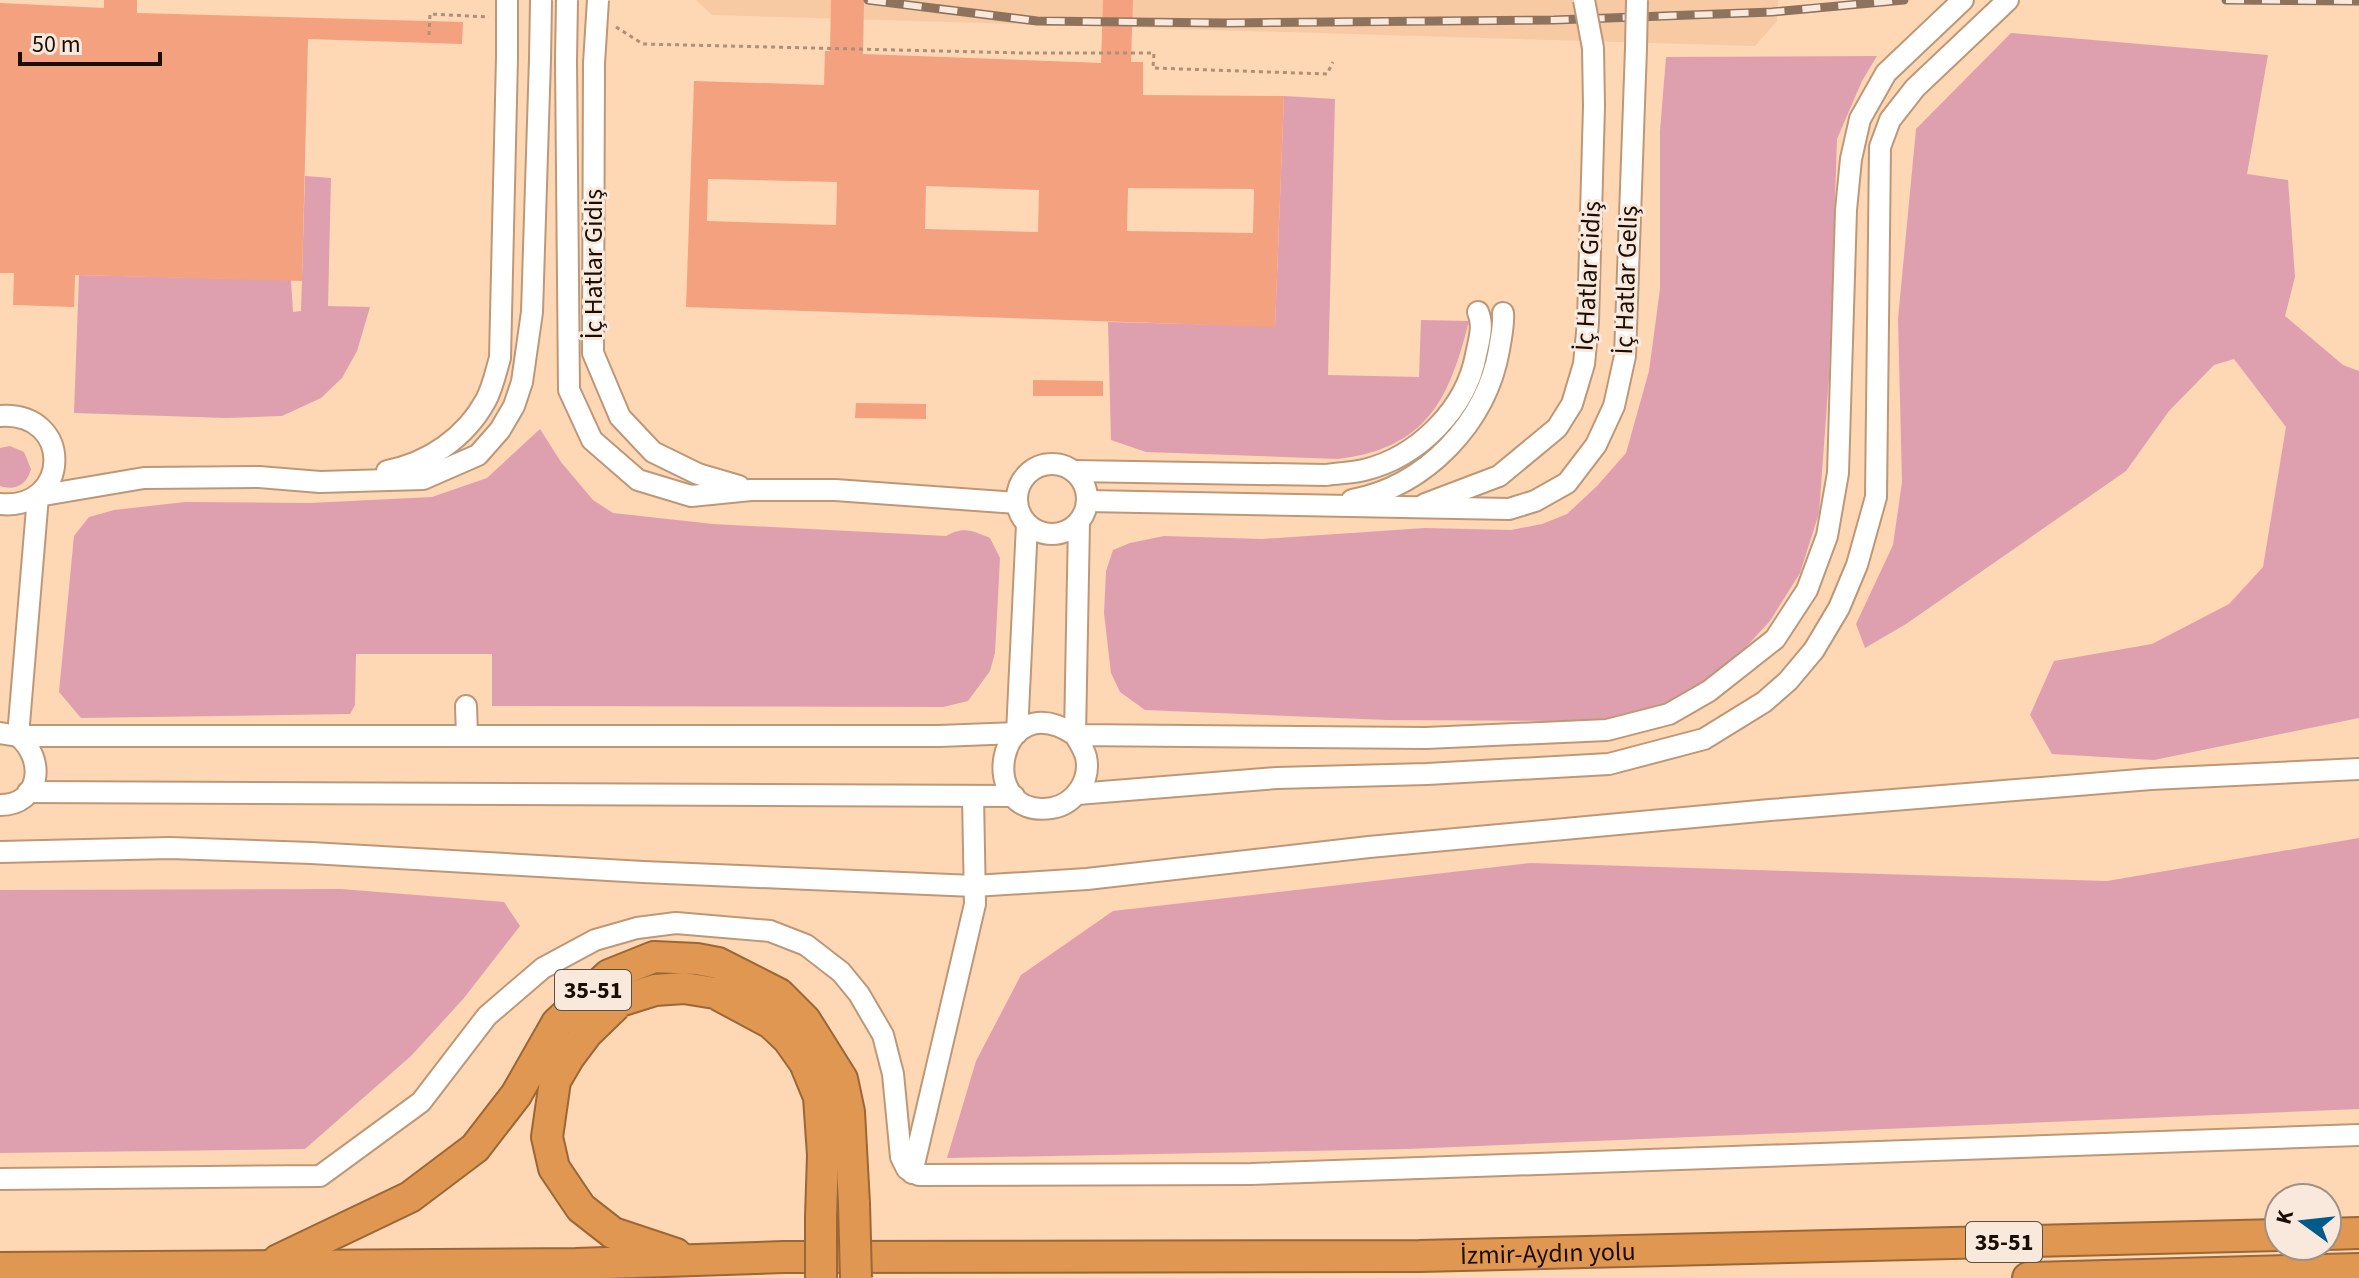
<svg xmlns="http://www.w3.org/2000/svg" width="2359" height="1278" font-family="'Source Sans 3',sans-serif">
<rect width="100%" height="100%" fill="#fed7b5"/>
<!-- built -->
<polygon fill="#f7caa3" points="696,0 1778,0 1777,21 1755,46 712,15"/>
<!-- green -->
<g fill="#dea0af">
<polygon points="2011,33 2268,55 2247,174 2288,180 2295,277 2285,316 2343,365 2359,371 2359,718 2154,760 2052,754 2030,715 2054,661 2152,644 2229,604 2263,567 2286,427 2234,359 2214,365 2169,411 2126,471 1906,624 1865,648 1856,624 1893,545 1902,482 1898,319 1916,129"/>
<polygon points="1877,56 1862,81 1837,139 1829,377 1819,513 1800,573 1770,621 1730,664 1681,697 1634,717 1564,721 1387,720 1145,710 1120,692 1111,673 1104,613 1106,571 1113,550 1130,543 1164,536 1262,539 1425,528 1511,530 1542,524 1567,514 1597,486 1626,453 1649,371 1660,289 1660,131 1666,57"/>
<path d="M1284,96L1335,99L1328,375L1419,377L1421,320L1469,321C1449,400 1427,448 1338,459L1146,452L1111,440L1108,322L1275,326Z"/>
<polygon points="305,176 331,178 328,306 370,307 357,351 342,378 321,398 282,416 226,418 74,413 79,275 291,280 293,312 301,311"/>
<path d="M540,429L561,462L593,500L613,513L713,524L946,536C965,526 972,531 990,538L1000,558L995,653L990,671L968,701L943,707L492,706V654H356L355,705L350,714L81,718L59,692L74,536L89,517L114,510L185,502L310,503L432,497L487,478Z"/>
<path d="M10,446L24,452L31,469C27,485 15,491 0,486V448Z"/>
<polygon points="2359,838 2359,1109 1407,1149 947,1158 976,1061 1021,975 1113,911 1530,863 2107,881"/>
<polygon points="341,889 504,902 520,926 464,998 411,1056 305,1149 0,1153 0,890"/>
</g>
<!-- building -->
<g fill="#f4a17f" fill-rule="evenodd">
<polygon points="104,0 137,0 137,13 463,22 462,44 308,39 302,281 75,275 74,307 13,305 14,273 0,273 0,3 104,8"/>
<path d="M831,0H864L863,54L1101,63L1103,0H1133L1131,62H1143V95L1284,96L1275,327L686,307L694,81L824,85L825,51H830ZM708,179L837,182L836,225L707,221ZM926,186L1039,190L1038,232L925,229ZM1128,188L1254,189L1253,233L1127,231Z"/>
<polygon points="1033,380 1103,381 1103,396 1033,396"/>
<polygon points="856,403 926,404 926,419 855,418"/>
</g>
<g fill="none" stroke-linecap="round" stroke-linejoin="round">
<!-- minor casing -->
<g stroke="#bd9878" stroke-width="24">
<g id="minor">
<polyline points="566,61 569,390 592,440 638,480 691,496 751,490 835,490 1017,503"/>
<polyline points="594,63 593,353 620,417 653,452 698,474 739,486"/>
<path d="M0,416C74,411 71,511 0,504"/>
<circle cx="1052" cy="499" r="35"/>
<path d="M387,471C429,463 466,437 486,400C493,387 496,371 500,358L507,57"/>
<path d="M1073,471L1326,475C1339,473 1352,473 1364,470C1418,457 1466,409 1476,355C1479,340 1484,326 1478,312"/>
<path d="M1352,500C1426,486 1486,423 1499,350C1501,337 1504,325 1503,313"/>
<polyline points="1087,501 1509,509 1535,501 1567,483 1596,445 1614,406 1625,356 1636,48"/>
<polyline points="1425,504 1499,476 1557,428 1572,404 1584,364 1588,322 1594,106"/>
<path d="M1079,522L1075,735C1079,742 1084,749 1086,757C1091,780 1075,804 1052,808C974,821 996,682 1075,735L1426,738L1607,730L1669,714L1709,691L1775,639L1807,590L1827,536L1838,473L1846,210L1851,159L1860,119L1886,73L1963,0"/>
<polyline points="466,706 467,736"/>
<polyline points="0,733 18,736 939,736 1017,733"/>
<polyline points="1017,733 1027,524"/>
<polyline points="18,736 38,496 144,478 259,477 320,482 423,479 478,455 500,430 514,406 522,382 532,312 540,59"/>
<polyline points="28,792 1014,796"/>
<polyline points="1077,794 1277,778 1427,774 1609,764 1704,739 1764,702 1788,681 1814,650 1839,608 1857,565 1876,497 1880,147 1890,120 1915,88 2008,0"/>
<path d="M0,805C41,805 46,759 18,736"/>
<polyline points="0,852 170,848 311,853 643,872 974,886 1087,879 1369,847 1770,810 2151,779 2359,769"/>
<polyline points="912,1173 975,904 973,796"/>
<polyline points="0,1179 320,1176 421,1102 487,1016 543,968 595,940 637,928 676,923 770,931 806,945 841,972 859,994 883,1035 893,1074 901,1157 907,1169 919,1175 1251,1174 2359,1135"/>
</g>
</g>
<!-- highway casing -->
<g stroke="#9b6736" stroke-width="34">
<g id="highway">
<polyline points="2327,1234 2359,1233"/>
<polyline points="676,1254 613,1233 581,1208 554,1168 547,1137 555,1081 569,1057 587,1033 620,1001 655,990 684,988 715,993 771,1023 788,1039 805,1063 819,1097 823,1155 821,1217"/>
<polyline points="278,1260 410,1197 475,1148 516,1095 557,1023 609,975 654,957 697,959 718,963 779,994 805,1020 842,1079 849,1112 854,1204"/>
<path id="s1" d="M0,1268L576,1264L784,1257L1419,1256L2279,1235"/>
<polyline points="2028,1278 2359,1269"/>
</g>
</g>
<!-- path -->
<g stroke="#ae9077" stroke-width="3" stroke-dasharray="4 4" stroke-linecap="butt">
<polyline points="616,27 643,44 1024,53 1154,53 1153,68 1327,74 1333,62"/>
<polyline points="429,35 430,14 489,17"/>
</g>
<!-- minor -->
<use href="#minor" stroke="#fff" stroke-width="20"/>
<!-- highway -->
<use href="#highway" stroke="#e09751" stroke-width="30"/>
<!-- rail casing -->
<g stroke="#8d735d" stroke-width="9">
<g id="rail">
<polyline points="868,0 1037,21 1227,23 1554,20 1772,12 1904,0"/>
<polyline points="2226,0 2359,1"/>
</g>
</g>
<!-- rail -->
<use href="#rail" stroke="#f9e9dc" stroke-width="6" stroke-dasharray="18" stroke-linecap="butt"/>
<!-- minor-bridge casing -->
<g stroke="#bd9878" stroke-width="24" stroke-linecap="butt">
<g id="minor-bridge">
<polyline points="507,0 507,57"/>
<polyline points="1584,0 1593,48 1594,106"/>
<polyline points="1636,48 1637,0"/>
<polyline points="540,59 541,0"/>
<polyline points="566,61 567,0"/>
<polyline points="594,63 598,0"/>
</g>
</g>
<!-- highway-bridge casing -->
<g stroke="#9b6736" stroke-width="34" stroke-linecap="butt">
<g id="highway-bridge">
<polyline points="854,1204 856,1278"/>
<polyline points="821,1217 821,1278"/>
</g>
</g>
<!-- minor-bridge -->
<use href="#minor-bridge" stroke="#fff" stroke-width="20"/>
<!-- highway-bridge -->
<use href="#highway-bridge" stroke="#e09751" stroke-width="30"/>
</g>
<g text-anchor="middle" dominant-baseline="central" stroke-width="6" stroke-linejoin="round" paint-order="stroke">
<!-- shield labels -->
<g fill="#f9e9dc" stroke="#5d4f44" stroke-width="2">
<rect x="555" y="970" width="76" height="40" rx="6"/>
<rect x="1966" y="1222" width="76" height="40" rx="6"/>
</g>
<g font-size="24" font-weight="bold" fill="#1a0d03">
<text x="593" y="990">35-51</text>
<text x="2004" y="1242">35-51</text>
</g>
<!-- street labels -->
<g font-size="26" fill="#1a0d03" stroke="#f9e9dc">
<text transform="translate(593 264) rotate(-90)">İç Hatlar Gidiş</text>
<text transform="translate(1588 276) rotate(-87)">İç Hatlar Gidiş</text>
<text transform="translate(1626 280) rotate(-88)">İç Hatlar Geliş</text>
<text stroke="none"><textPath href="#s1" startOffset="1548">İzmir-Aydın yolu</textPath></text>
</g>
</g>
<!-- north arrow -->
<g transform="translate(2303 1222) rotate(285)"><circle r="38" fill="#f9e9dc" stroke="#a09185" stroke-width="2"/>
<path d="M0-6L14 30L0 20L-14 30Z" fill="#035b8c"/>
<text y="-12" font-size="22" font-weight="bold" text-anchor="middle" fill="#1a0d03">K</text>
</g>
<!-- scale -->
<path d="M20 52v12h140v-12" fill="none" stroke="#1a0d03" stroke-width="4"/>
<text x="32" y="52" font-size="24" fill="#1a0d03" stroke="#f9e9dc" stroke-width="6" paint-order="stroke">50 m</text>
</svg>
